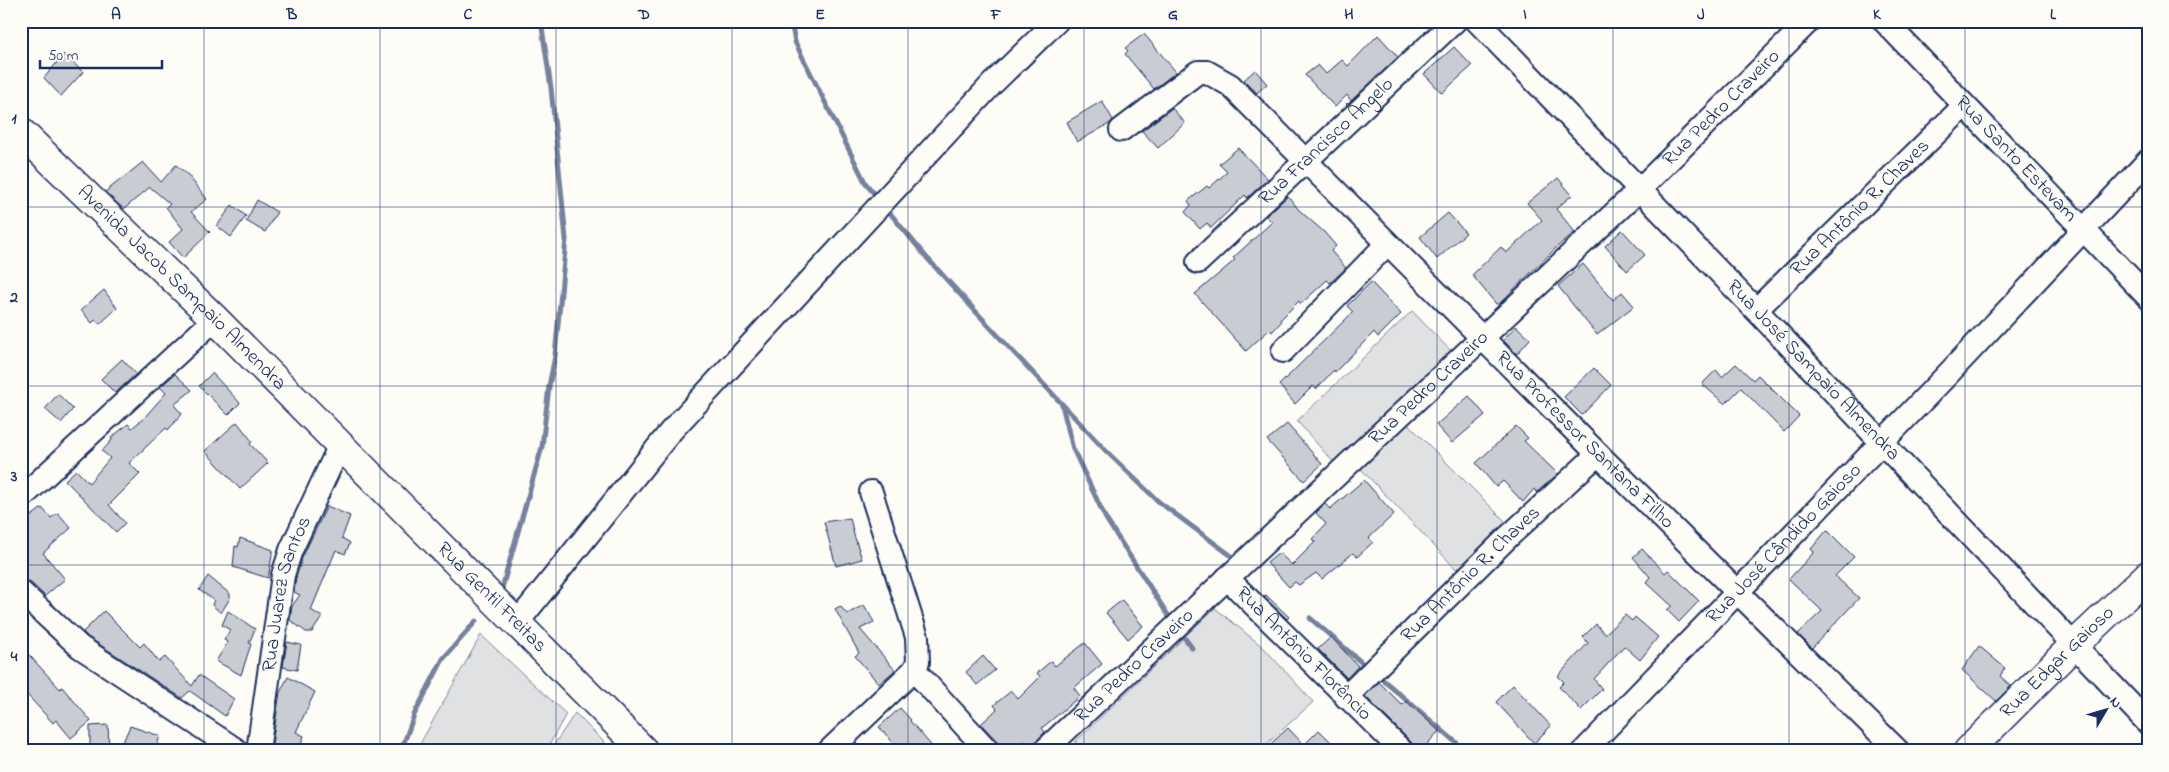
<svg xmlns="http://www.w3.org/2000/svg" width="2169" height="772" font-family="'Indie Flower',sans-serif">
<rect width="100%" height="100%" fill="#fdfcf7"/>
<filter id="ink" filterUnits="userSpaceOnUse"><feTurbulence type="fractalNoise" baseFrequency=".02" numOctaves="2"/><feDisplacementMap in="SourceGraphic" scale="10" xChannelSelector="R" yChannelSelector="G"/><feConvolveMatrix kernelMatrix="1 2 1 2 8 2 1 2 1" color-interpolation-filters="sRGB"/></filter>
<g filter="url(#ink)">
<!-- green -->
<g fill="#e0e1e3" stroke="#7e88a0">
<polygon points="1412,311 1454,354 1335,464 1297,421"/>
<polygon points="1405,421 1507,523 1457,570 1358,466"/>
<polygon points="1215,608 1264,648 1313,702 1259,751 1083,751 1075,742"/>
<polygon points="481,635 566,714 546,751 416,751"/>
<polygon points="575,713 613,751 550,751"/>
</g>
<g fill="none" stroke-linecap="round" stroke-linejoin="round">
<!-- stream -->
<g stroke="#76819c" stroke-width="5">
<polyline points="791,21 795,42 866,184 878,198"/>
<polyline points="885,207 927,258 989,326 1107,452 1159,502 1233,557"/>
<polyline points="1062,405 1073,449 1106,519 1168,615"/>
<polyline points="502,588 542,447 549,386 555,356 566,239 551,88 541,21"/>
<polyline points="1310,618 1362,663"/>
<polyline points="1184,637 1192,648"/>
<polyline points="1383,680 1466,751"/>
<polyline points="401,751 414,715 443,659 476,621"/>
</g>
</g>
<!-- building -->
<g fill="#c9ccd3" stroke="#1b2f5e">
<polygon points="1144,34 1176,72 1154,89 1125,54 1128,51 1125,48"/>
<polygon points="1378,35 1398,57 1351,101 1347,95 1335,107 1305,75 1318,65 1326,74 1342,60 1348,66"/>
<polygon points="1454,47 1472,66 1442,93 1424,74"/>
<polygon points="64,54 83,72 61,96 44,78"/>
<polygon points="1255,70 1267,84 1257,93 1244,80"/>
<polygon points="1102,101 1113,120 1109,124 1077,142 1067,122"/>
<polygon points="1172,108 1185,123 1158,148 1142,131"/>
<polygon points="1238,148 1268,179 1247,198 1245,195 1211,228 1207,223 1200,229 1185,212 1191,205 1188,201 1207,186 1209,188 1227,172 1219,164"/>
<polygon points="143,162 161,182 176,165 187,174 207,199 191,212 210,232 183,258 169,242 183,229 166,207 170,204 150,187 124,209 105,192"/>
<polygon points="1558,178 1572,195 1556,209 1575,232 1558,246 1499,304 1496,304 1472,275 1501,247 1506,253 1542,220 1527,203"/>
<polygon points="1288,196 1299,210 1324,232 1336,246 1331,251 1346,268 1330,283 1327,280 1301,304 1299,301 1280,320 1281,322 1272,332 1270,329 1246,351 1195,294 1235,260 1233,258 1272,222 1266,216"/>
<polygon points="257,200 277,212 265,232 246,221"/>
<polygon points="232,205 246,216 231,237 217,226"/>
<polygon points="1448,213 1466,233 1437,259 1420,237"/>
<polygon points="1622,230 1645,255 1627,271 1605,246"/>
<polygon points="1583,264 1613,300 1622,292 1634,306 1597,335 1558,286"/>
<polygon points="1371,282 1401,314 1378,337 1374,332 1335,372 1334,370 1316,389 1313,386 1295,404 1279,385 1353,312 1347,306"/>
<polygon points="104,290 117,308 100,324 95,320 92,323 81,310"/>
<polygon points="1516,326 1530,339 1517,354 1503,340"/>
<polygon points="122,359 136,374 115,393 101,379"/>
<polygon points="1736,364 1753,380 1758,375 1799,416 1784,432 1741,388 1725,404 1702,384 1716,370 1722,377"/>
<polygon points="1594,368 1611,385 1582,415 1564,397"/>
<polygon points="212,373 240,403 228,415 199,386"/>
<polygon points="175,374 192,390 174,405 182,414 168,430 166,428 129,463 140,474 109,505 125,523 116,532 65,480 76,470 89,483 110,458 102,451 112,440 111,438 128,424 132,428 144,418 166,393 160,387"/>
<polygon points="58,394 73,409 61,423 45,409"/>
<polygon points="1469,396 1485,415 1452,443 1436,425"/>
<polygon points="237,422 252,441 250,444 268,463 240,489 205,451"/>
<polygon points="1287,424 1322,464 1304,481 1267,440"/>
<polygon points="1516,426 1528,438 1524,441 1558,474 1537,492 1534,489 1523,502 1503,481 1496,487 1476,463"/>
<polygon points="1364,480 1394,514 1369,538 1373,542 1357,557 1353,553 1322,579 1316,573 1299,585 1295,582 1289,587 1267,563 1279,553 1292,565 1315,542 1312,539 1326,524 1316,513 1325,504 1330,509"/>
<polygon points="327,506 350,516 342,538 350,543 345,554 336,550 311,610 322,617 312,632 306,632 290,620 292,606 300,595 294,592 296,578 302,558"/>
<polygon points="42,508 51,518 58,513 71,528 43,553 65,579 45,596 30,582 21,579 21,524"/>
<polygon points="850,518 854,535 862,559 836,566 824,522"/>
<polygon points="1827,530 1854,557 1835,576 1859,598 1812,648 1798,634 1822,611 1789,579 1814,552 1811,549"/>
<polygon points="240,538 273,550 268,578 233,567 235,546 238,547"/>
<polygon points="1642,549 1665,573 1668,570 1699,601 1679,622 1667,610 1672,606 1646,582 1650,577 1633,557"/>
<polygon points="208,576 230,594 230,598 221,613 212,605 214,600 199,590"/>
<polygon points="1266,595 1289,617 1287,619 1264,597"/>
<polygon points="1122,600 1143,626 1128,639 1106,613"/>
<polygon points="864,605 874,622 860,629 895,670 879,684 855,656 859,653 835,609 840,606 847,614"/>
<polygon points="104,611 140,647 144,643 159,662 165,657 192,686 199,675 234,699 225,716 190,691 182,698 88,637 83,632"/>
<polygon points="228,611 255,629 249,643 251,644 241,675 216,661 228,642 224,640 230,630 222,625"/>
<polygon points="1625,615 1632,621 1635,617 1658,637 1640,660 1624,646 1594,679 1602,689 1581,710 1559,687 1564,682 1558,676 1588,643 1583,637 1596,624 1605,634"/>
<polygon points="1331,637 1358,666 1347,678 1318,649"/>
<polygon points="287,642 301,645 297,670 283,667"/>
<polygon points="1085,643 1102,664 1074,688 1080,696 1042,728 1045,732 1035,742 1031,750 1024,741 1013,751 1001,751 998,742 981,724 997,709 994,705 1011,691 1018,699 1040,677 1037,673 1051,661 1055,666"/>
<polygon points="21,646 60,689 62,687 91,721 71,738 56,720 53,723 21,688"/>
<polygon points="1979,646 2005,668 2000,676 2011,686 1996,701 1962,670"/>
<polygon points="983,656 995,670 977,685 966,672"/>
<polygon points="288,677 315,692 296,732 304,736 299,751 271,751 280,692"/>
<polygon points="1379,682 1402,705 1406,701 1439,731 1421,751 1415,751 1411,742 1365,696"/>
<polygon points="1513,685 1551,726 1534,743 1496,702"/>
<polygon points="900,708 911,720 910,721 936,751 901,751 879,727"/>
<polygon points="108,725 109,751 90,751 90,726"/>
<polygon points="130,726 160,736 156,748 150,746 149,750 123,742"/>
<polygon points="1288,728 1304,745 1319,730 1340,751 1263,751"/>
</g>
<g fill="none" stroke-linecap="round" stroke-linejoin="round">
<!-- minor casing -->
<g stroke="#1b2f5e" stroke-width="26">
<g id="minor">
<path id="s1" d="M1477,21L1756,310L2148,723"/>
<path id="s2" d="M1884,21L2148,297"/>
<path id="s3" d="M1121,130L1198,72H1207L1230,85L1598,454L1898,751"/>
<path id="s4" d="M1198,262L1455,21"/>
<path id="s5" d="M1756,310L1964,106"/>
<polyline points="1283,351 1387,244"/>
<polyline points="21,498 215,319"/>
<path id="s6" d="M1227,578L1402,751"/>
<polyline points="21,592 80,647 235,749"/>
<polyline points="517,623 671,431 992,84 1057,21"/>
<polyline points="914,670 988,751"/>
<path id="s7" d="M1346,697L1507,538L1598,454"/>
<path id="s8" d="M258,751L283,575L291,550L340,445"/>
<polyline points="829,751 914,670 918,662 917,637 871,492"/>
<path id="s9" d="M1044,751L1639,190L1809,21"/>
<path id="s10" d="M1584,751L1948,374L2148,161"/>
</g>
</g>
<!-- major casing -->
<g stroke="#1b2f5e" stroke-width="31">
<g id="major">
<path id="s11" d="M21,132L215,319L644,751"/>
<path id="s12" d="M1968,751L2073,646L2148,575"/>
</g>
</g>
<!-- minor -->
<use href="#minor" stroke="#fdfcf7" stroke-width="22"/>
<!-- major -->
<use href="#major" stroke="#fdfcf7" stroke-width="28"/>
</g>
</g>
<!-- grid -->
<path fill="none" stroke="#1b2f5e" stroke-width="1" stroke-opacity="0.55" d="M204,21V751M380,21V751M556,21V751M732,21V751M908,21V751M1084,21V751M1261,21V751M1437,21V751M1613,21V751M1789,21V751M1965,21V751M21,207H2148M21,386H2148M21,565H2148"/>
<g text-anchor="middle" dominant-baseline="central" stroke-width="5" stroke-linejoin="round" paint-order="stroke">
<!-- street labels -->
<g font-size="20" fill="#1b2f5e" stroke="#fdfcf7">
<text stroke="none"><textPath href="#s9" startOffset="934">Rua Pedro Craveiro</textPath></text>
<text stroke="none"><textPath href="#s4" startOffset="176">Rua Francisco Ângelo</textPath></text>
<text stroke="none"><textPath href="#s2" startOffset="191">Rua Santo Estevam</textPath></text>
<text stroke="none"><textPath href="#s5" startOffset="146">Rua Antônio R. Chaves</textPath></text>
<text stroke="none"><textPath href="#s11" startOffset="224">Avenida Jacob Sampaio Almendra</textPath></text>
<text stroke="none"><textPath href="#s1" startOffset="485">Rua José Sampaio Almendra</textPath></text>
<text stroke="none"><textPath href="#s9" startOffset="529">Rua Pedro Craveiro</textPath></text>
<text stroke="none"><textPath href="#s3" startOffset="634">Rua Professor Santana Filho</textPath></text>
<text stroke="none"><textPath href="#s10" startOffset="288">Rua José Cândido Gaioso</textPath></text>
<text stroke="none"><textPath href="#s7" startOffset="175">Rua Antônio R. Chaves</textPath></text>
<text stroke="none"><textPath href="#s8" startOffset="160">Rua Juarez Santos</textPath></text>
<text stroke="none"><textPath href="#s11" startOffset="662">Rua Gentil Freitas</textPath></text>
<text stroke="none"><textPath href="#s6" startOffset="108">Rua Antônio Florêncio</textPath></text>
<text stroke="none"><textPath href="#s12" startOffset="126">Rua Edgar Gaioso</textPath></text>
<text stroke="none"><textPath href="#s9" startOffset="124">Rua Pedro Craveiro</textPath></text>
</g>
</g>
<!-- margin -->
<rect width="2169" height="772" fill="none" stroke="#fdfcf7" stroke-width="55"/>
<!-- north arrow -->
<g transform="translate(2106 710) rotate(52)" stroke="#fdfcf7" stroke-width="4" paint-order="stroke">
<path d="M0-4L9 19L0 12L-9 19Z" fill="#1b2f5e"/>
<text y="-8" font-size="14" font-weight="bold" text-anchor="middle" fill="#1b2f5e">N</text>
</g>
<!-- scale -->
<path d="M40 60v8h122v-8" fill="none" stroke="#1b2f5e" stroke-width="2.5"/>
<text x="48" y="60" font-size="15" fill="#1b2f5e" stroke="#fdfcf7" stroke-width="4" paint-order="stroke">50 m</text>
<rect x="28" y="28" width="2114" height="716" fill="none" stroke="#1b2f5e" stroke-width="2"/>
<g font-size="16" text-anchor="middle" font-weight="bold" fill="#1b2f5e">
<text x="116" y="19">A</text>
<text x="292" y="19">B</text>
<text x="468" y="19">C</text>
<text x="644" y="19">D</text>
<text x="820" y="19">E</text>
<text x="996" y="19">F</text>
<text x="1173" y="19">G</text>
<text x="1349" y="19">H</text>
<text x="1525" y="19">I</text>
<text x="1701" y="19">J</text>
<text x="1877" y="19">K</text>
<text x="2053" y="19">L</text>
<text x="14" y="123">1</text>
<text x="14" y="302">2</text>
<text x="14" y="481">3</text>
<text x="14" y="661">4</text>
</g>
</svg>
